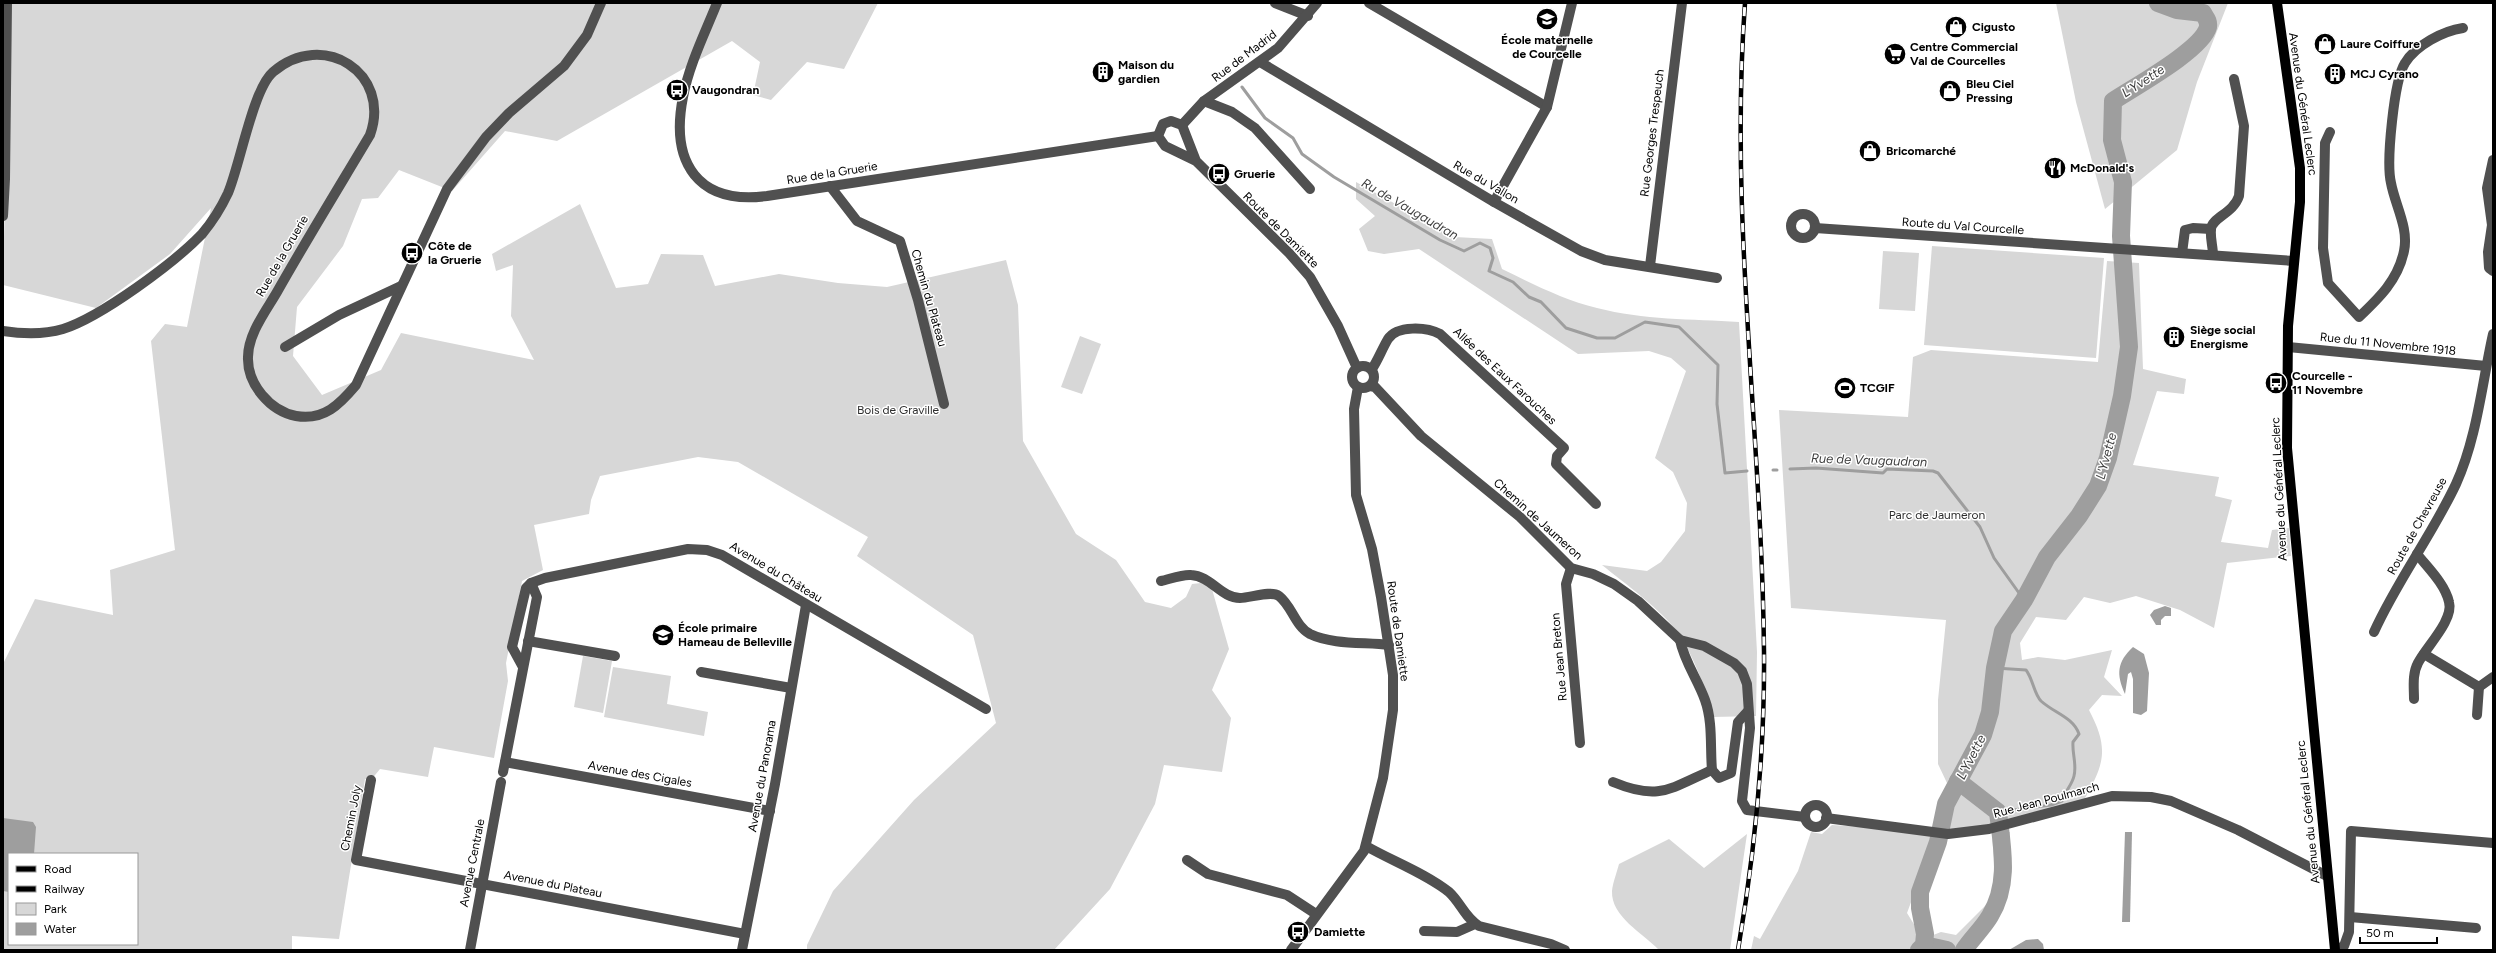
<svg xmlns="http://www.w3.org/2000/svg" width="2496" height="953" font-family="Figtree,sans-serif">
<rect width="100%" height="100%" fill="#fff"/>
<!-- green -->
<g fill="#d7d7d7" fill-rule="evenodd">
<path d="M9,3H878L844,69L807,62L771,100L753,95L760,62L732,41L557,141L505,131L452,191L399,170L378,198L362,199L343,246L297,307L293,356L322,395L381,370L401,333L534,360L511,316L513,265L496,271L492,254L580,204L616,288L648,284L661,254L703,255L715,286L779,274L838,283L887,287L1006,260L1018,305L1023,441L1076,534L1116,560L1145,602L1171,608L1186,597L1192,584L1210,582L1229,649L1212,690L1231,718L1222,772L1164,765L1155,804L1110,889L1054,950H807V945L833,891L914,800L996,723L973,635L857,556L868,537L738,462L698,457L600,476L591,500L589,514L534,525L543,570L522,581L506,663L508,681L494,758L434,747L428,777L380,769L371,780L365,779L339,939L292,936V950H3V664L35,599L113,615L110,570L175,550L151,341L165,324L187,327L211,208L170,254L96,308L3,285ZM9,854H137V944H9Z"/>
<polygon points="2056,3 2228,3 2197,82 2177,150 2105,209 2076,102"/>
<path d="M1356,182L1455,237L1492,239L1502,269C1533,284 1564,300 1597,308C1643,320 1692,319 1739,322L1757,652L1756,716L1713,717C1705,688 1695,658 1678,633C1663,611 1623,582 1602,565L1647,571L1661,562L1685,531L1687,503L1673,472L1655,458L1686,371L1671,358L1649,351L1578,354L1419,249L1384,254L1368,251L1359,229L1375,216L1356,199Z"/>
<polygon points="1932,246 2104,258 2096,358 1924,345"/>
<polygon points="1883,251 1919,253 1915,311 1879,309"/>
<path d="M2107,261L2139,263L2143,369L2186,379L2184,394L2157,391L2133,465L2219,477L2215,496L2232,500L2221,542L2268,548L2272,530L2289,528L2291,556L2227,563L2214,628L2180,610L2136,596L2110,603L2084,597L2066,620L2036,617L2020,643L2022,660L2038,657L2065,660L2112,650L2104,677L2122,696L2102,695L2089,710C2109,748 2105,763 2084,800L2004,824L1937,832L1907,913L1923,939L1941,932L1956,935L1990,901L1995,877L1992,832H2010L2003,905L1972,950H1751L1754,936L1760,939L1798,871L1811,832L1822,834L1832,825L1937,832L1947,783L1938,764V700L1946,620L1791,608L1779,410L1908,417L1913,357L1931,350L2098,362Z"/>
<polygon points="1080,336 1101,344 1082,394 1061,387"/>
<polygon points="583,656 612,661 603,713 574,707"/>
<polygon points="613,667 671,676 667,704 708,712 704,736 604,717"/>
<path d="M1747,834L1730,950H1659C1643,933 1611,917 1612,891C1613,882 1617,872 1619,864L1669,839L1704,868Z"/>
</g>
<!-- water -->
<g fill="#9e9e9e">
<polygon points="2165,606 2171,608 2171,616 2165,616 2161,620 2161,625 2156,625 2150,615 2154,610"/>
<path d="M2133,647L2144,654L2149,673L2147,711L2141,715L2133,713V679L2131,672L2128,674L2125,694C2116,674 2117,662 2133,647Z"/>
<polygon points="3,818 33,822 36,827 34,854 9,854 9,892 3,891"/>
<polygon points="2125,832 2132,832 2130,922 2122,922"/>
<polygon points="2038,939 2043,944 2044,950 2009,950 2026,940"/>
</g>
<g fill="none" stroke-linecap="round" stroke-linejoin="round">
<!-- stream -->
<g stroke="#9e9e9e" stroke-width="3">
<polyline points="1219,76 1227,69 1230,72"/>
<polyline points="1242,87 1265,118 1293,138 1302,154 1334,177 1440,240 1464,251 1480,243 1490,248 1493,258 1489,271 1513,282 1529,297 1541,302 1566,328 1597,338 1615,338 1645,322 1679,327 1718,365 1717,404 1725,473 1747,471"/>
<polyline points="1790,469 1816,468 1883,473 1887,469 1933,471 1938,473 1980,527 1994,558 2024,600"/>
<polyline points="1773,470 1777,470"/>
<path d="M1995,668L2026,670C2033,679 2034,694 2041,701C2054,713 2073,717 2079,734L2073,742C2072,754 2077,764 2074,776C2072,785 2065,791 2062,801L2051,805L1998,812"/>
</g>
<!-- river -->
<g stroke="#9e9e9e" stroke-width="18">
<path d="M1958,781L1998,812C2002,847 2010,884 1990,916C1983,928 1972,938 1964,950"/>
<polyline points="1924,945 1947,950"/>
<path d="M1919,950L1924,945L1925,934L1920,908V892L1938,842L1946,804L1983,735L1990,712L1995,668L2003,631L2024,600L2047,557L2079,516L2098,486L2108,458L2122,396L2129,347L2121,236L2123,182L2112,140L2113,101C2134,87 2202,50 2208,27C2209,21 2206,18 2203,13L2177,10L2158,3"/>
</g>
<!-- minor -->
<g stroke="#505050" stroke-width="10">
<path d="M717,3C705,33 689,65 683,97C670,163 698,205 767,196L1158,136"/>
<polyline points="1275,3 1308,16"/>
<polyline points="1369,3 1547,107"/>
<polyline points="1260,62 1494,202 1581,251 1605,260 1717,278"/>
<polyline points="1204,101 1232,112 1255,128 1310,189"/>
<polyline points="1182,125 1204,101 1278,48 1317,3"/>
<path d="M2330,132L2325,143L2323,248L2328,283L2359,317C2379,298 2398,280 2404,251C2409,228 2395,205 2391,183C2386,162 2394,80 2405,63C2416,45 2443,31 2463,28"/>
<polyline points="2493,160 2487,188 2492,225 2488,252 2489,268 2493,271"/>
<polyline points="1196,161 1182,125 1171,121 1163,124 1158,136 1165,146 1196,161 1289,253 1310,277 1338,326 1357,368"/>
<polyline points="830,186 857,221 900,241 918,300 944,404"/>
<polyline points="1494,202 1547,107 1572,3"/>
<circle cx="1803" cy="226" r="12"/>
<polyline points="3,216 5,179 7,3"/>
<polyline points="1815,228 2294,261"/>
<polyline points="2182,253 2185,230 2193,228 2211,229"/>
<path d="M2213,255C2213,247 2210,238 2211,229C2212,217 2233,214 2239,196L2244,126L2234,79"/>
<polyline points="1650,266 1682,3"/>
<path d="M3,331C23,334 43,335 63,329C101,317 174,263 202,234C212,222 221,208 228,193C240,165 253,89 273,72C323,29 392,73 370,135C339,187 307,239 277,292C266,311 248,334 248,357C247,384 270,411 296,416C324,421 340,404 356,385L447,189L486,137L509,113L564,66L587,35L601,3"/>
<polyline points="285,347 339,315 401,286"/>
<polyline points="2288,347 2486,366"/>
<circle cx="1363" cy="377" r="11"/>
<path d="M1372,369C1378,360 1382,349 1388,339C1397,325 1427,327 1440,334L1564,448L1557,456L1556,464L1596,504"/>
<polyline points="1370,386 1375,387 1421,436 1520,517 1571,568 1593,574 1614,584 1638,601 1680,640 1704,646 1734,663 1742,671 1747,684 1750,728 1742,801 1747,810 1805,817"/>
<polyline points="1571,568 1566,584 1580,743"/>
<path d="M1161,581C1170,579 1183,574 1191,575C1211,576 1221,598 1240,598C1250,598 1271,590 1279,596C1292,606 1295,626 1310,634C1333,645 1364,642 1389,645"/>
<path d="M2374,632C2397,581 2432,535 2456,484C2477,438 2482,383 2493,334"/>
<path d="M1680,640C1684,661 1698,680 1705,700C1713,722 1710,748 1712,770L1719,778L1731,773L1738,722L1748,711"/>
<polyline points="528,641 615,656"/>
<polyline points="2424,654 2479,687 2477,715"/>
<polyline points="523,667 512,647 526,588 531,583 545,578 688,549 707,550 722,555 986,709"/>
<polyline points="701,672 791,688"/>
<polyline points="2479,687 2493,677"/>
<path d="M2414,699C2414,688 2412,674 2418,663C2426,647 2454,620 2449,602C2445,584 2428,568 2417,554"/>
<polyline points="505,762 770,811"/>
<polyline points="503,772 537,597 531,583"/>
<polyline points="371,780 356,860 745,934"/>
<path d="M1613,782C1659,801 1669,789 1712,770"/>
<circle cx="1816" cy="816" r="11"/>
<polyline points="1826,818 1948,834 1989,829 2112,796 2151,797 2171,801 2238,830 2327,876"/>
<path d="M1366,846C1392,861 1425,873 1449,892C1461,903 1465,918 1479,926L1551,944L1565,950"/>
<polyline points="1187,860 1208,874 1287,895 1316,914"/>
<polyline points="2350,917 2476,928"/>
<polyline points="1424,931 1457,932 1475,924"/>
<polyline points="470,950 501,782"/>
<polyline points="742,950 775,784 806,605"/>
<polyline points="1291,950 1364,851 1383,778 1393,710 1393,675 1381,597 1372,549 1356,495 1354,409 1358,387"/>
<polyline points="2335,950 2344,946 2349,932 2351,831 2493,843"/>
</g>
<!-- major -->
<polyline stroke="#000" stroke-width="10" points="2277,3 2300,168 2300,202 2288,326 2287,448 2335,950"/>
<!-- rail casing -->
<g stroke="#000" stroke-width="4.5">
<path id="rail" d="M1738,950C1755,851 1765,751 1764,651C1762,435 1729,220 1745,3"/>
</g>
<!-- rail -->
<use href="#rail" stroke="#fff" stroke-width="3" stroke-dasharray="9" stroke-linecap="butt"/>
</g>
<!-- icons -->
<defs>
<g id="school-disc" transform="scale(1.15)"><circle r="9.5" fill="#000" stroke="#fff"/><path d="M0-5L7-2L0 1L-7-2ZM-4 1L0 2.5L4 1V4Q0 6-4 4Z" fill="#fff"/></g>
<g id="shop-disc" transform="scale(1.15)"><circle r="9.5" fill="#000" stroke="#fff"/><path d="M-5-2.5h2.3a2.7 3.5 0 0 1 5.4 0H5L5.5 6h-11ZM-1.5-2.5h3a1.5 2.3 0 0 0-3 0Z" fill="#fff"/></g>
<g id="supermarket-disc" transform="scale(1.15)"><circle r="9.5" fill="#000" stroke="#fff"/><path d="M-6-5.5h2.5l.6 2H6L4.5 2H-2.5L-4.4-4H-6ZM-1.5 3.2a1.3 1.3 0 1 0 .1 0ZM3 3.2a1.3 1.3 0 1 0 .1 0Z" fill="#fff"/></g>
<g id="building-disc" transform="scale(1.15)"><circle r="9.5" fill="#000" stroke="#fff"/><path d="M-4-6H4V6H1V3H-1V6H-4ZM-2.5-4.3h1.7v1.8h-1.7ZM.8-4.3h1.7v1.8H.8ZM-2.5-1h1.7V.8h-1.7ZM.8-1h1.7V.8H.8Z" fill="#fff"/></g>
<g id="bus-disc" transform="scale(1.15)"><circle r="9.5" fill="#000" stroke="#fff"/><path d="M-5-6H5V4H4V6H2V4H-2V6H-4V4H-5ZM-3.5-4V0h7V-4ZM-3.5 1.2v1.5H-2V1.2ZM2 1.2v1.5H3.5V1.2Z" fill="#fff"/></g>
<g id="restaurant-disc" transform="scale(1.15)"><circle r="9.5" fill="#000" stroke="#fff"/><path d="M-5-6h1v4h1v-4h1v4h1v-4h1v5L-1.5 .5V6h-2V.5L-5-1ZM5-6V6H3V1.5H1.5Q1.5-4 5-6Z" fill="#fff"/></g>
<g id="stadium-disc" transform="scale(1.15)"><circle r="9.5" fill="#000" stroke="#fff"/><path d="M0-5a6.5 5 0 1 0 0 10a6.5 5 0 1 0 0-10ZM-3.5-1.8h7v3.6h-7Z" fill="#fff"/></g>
</defs>
<g fill-rule="evenodd">
<use href="#school-disc" x="1547" y="19"/>
<use href="#shop-disc" x="1956" y="27"/>
<use href="#shop-disc" x="2325" y="44"/>
<use href="#supermarket-disc" x="1895" y="54"/>
<use href="#building-disc" x="1103" y="72"/>
<use href="#building-disc" x="2335" y="74"/>
<use href="#bus-disc" x="677" y="90"/>
<use href="#shop-disc" x="1950" y="91"/>
<use href="#shop-disc" x="1870" y="151"/>
<use href="#restaurant-disc" x="2055" y="168"/>
<use href="#bus-disc" x="1219" y="174"/>
<use href="#bus-disc" x="412" y="253"/>
<use href="#building-disc" x="2174" y="337"/>
<use href="#bus-disc" x="2276" y="383"/>
<use href="#stadium-disc" x="1845" y="388"/>
<use href="#school-disc" x="663" y="635"/>
<use href="#bus-disc" x="1298" y="932"/>
</g>
<g text-anchor="middle" dominant-baseline="central" stroke-width="3" stroke-linejoin="round" paint-order="stroke">
<!-- poi labels -->
<g font-size="12" font-weight="bold" fill="#000" stroke="#fff" text-anchor="start">
<text x="1972" y="27">Cigusto</text>
<text x="1547" y="40" text-anchor="middle">École maternelle<tspan x="1547" dy="14">de Courcelle</tspan></text>
<text x="2340" y="44">Laure Coiffure</text>
<text x="1910" y="47">Centre Commercial<tspan x="1910" dy="14">Val de Courcelles</tspan></text>
<text x="1118" y="65">Maison du<tspan x="1118" dy="14">gardien</tspan></text>
<text x="2350" y="74">MCJ Cyrano</text>
<text x="1966" y="84">Bleu Ciel<tspan x="1966" dy="14">Pressing</tspan></text>
<text x="692" y="90">Vaugondran</text>
<text x="1886" y="151">Bricomarché</text>
<text x="2070" y="168">McDonald's</text>
<text x="1234" y="174">Gruerie</text>
<text x="428" y="246">Côte de<tspan x="428" dy="14">la Gruerie</tspan></text>
<text x="2190" y="330">Siège social<tspan x="2190" dy="14">Energisme</tspan></text>
<text x="2292" y="376">Courcelle -<tspan x="2292" dy="14">11 Novembre</tspan></text>
<text x="1860" y="388">TCGIF</text>
<text x="678" y="628">École primaire<tspan x="678" dy="14">Hameau de Belleville</tspan></text>
<text x="1314" y="932">Damiette</text>
</g>
<!-- street labels -->
<g font-size="12" fill="#000" stroke="#fff">
<text transform="translate(1244 56) rotate(-37)">Rue de Madrid</text>
<text transform="translate(2303 104) rotate(82)">Avenue du Général Leclerc</text>
<text transform="translate(1652 133) rotate(-83)">Rue Georges Trespeuch</text>
<text transform="translate(832 173) rotate(-9)">Rue de la Gruerie</text>
<text transform="translate(1486 182) rotate(30)">Rue du Vallon</text>
<text transform="translate(1963 226) rotate(4)">Route du Val Courcelle</text>
<text transform="translate(1281 230) rotate(45)">Route de Damiette</text>
<text transform="translate(282 256) rotate(-60)">Rue de la Gruerie</text>
<text transform="translate(929 298) rotate(74)">Chemin du Plateau</text>
<text transform="translate(2388 344) rotate(6)">Rue du 11 Novembre 1918</text>
<text transform="translate(1505 376) rotate(43)">Allée des Eaux Farouches</text>
<text transform="translate(2279 489) rotate(-93)">Avenue du Général Leclerc</text>
<text transform="translate(1538 519) rotate(42)">Chemin de Jaumeron</text>
<text transform="translate(2417 526) rotate(-61)">Route de Chevreuse</text>
<text transform="translate(776 572) rotate(31)">Avenue du Château</text>
<text transform="translate(1398 631) rotate(82)">Route de Damiette</text>
<text transform="translate(1559 657) rotate(-95)">Rue Jean Breton</text>
<text transform="translate(640 774) rotate(10)">Avenue des Cigales</text>
<text transform="translate(762 776) rotate(-80)">Avenue du Panorama</text>
<text transform="translate(2046 800) rotate(-15)">Rue Jean Poulmarch</text>
<text transform="translate(2308 812) rotate(-96)">Avenue du Général Leclerc</text>
<text transform="translate(351 818) rotate(-79)">Chemin Joly</text>
<text transform="translate(472 863) rotate(-79)">Avenue Centrale</text>
<text transform="translate(553 884) rotate(11)">Avenue du Plateau</text>
</g>
<!-- park labels -->
<g font-size="12" fill="#2e2e2e" stroke="#fff">
<text x="898" y="410">Bois de Graville</text>
<text x="1937" y="515">Parc de Jaumeron</text>
</g>
<!-- water labels -->
<g font-size="13" font-style="italic" fill="#3f3f3f" stroke="#fff">
<text transform="translate(2143 81) rotate(-33)">L'Yvette</text>
<text transform="translate(1410 209) rotate(30)">Ru de Vaugaudran</text>
<text transform="translate(2106 456) rotate(-75)">L'Yvette</text>
<text transform="translate(1869 460) rotate(2)">Rue de Vaugaudran</text>
<text transform="translate(1971 757) rotate(-63)">L'Yvette</text>
</g>
</g>
<!-- border -->
<rect width="2496" height="953" fill="none" stroke="#000000" stroke-width="8"/>
<!-- legend -->
<rect x="8" y="853" width="130" height="92" fill="#ffffff" stroke="#999999"/>
<rect x="16" y="866" width="20" height="6" fill="#000000" stroke="#999999"/>
<text x="44" y="873" font-size="12" fill="#000000">Road</text>
<rect x="16" y="886" width="20" height="6" fill="#000000" stroke="#999999"/>
<text x="44" y="893" font-size="12" fill="#000000">Railway</text>
<rect x="16" y="903" width="20" height="12" fill="#d7d7d7" stroke="#999999"/>
<text x="44" y="913" font-size="12" fill="#000000">Park</text>
<rect x="16" y="923" width="20" height="12" fill="#9e9e9e" stroke="#999999"/>
<text x="44" y="933" font-size="12" fill="#000000">Water</text>
<!-- scale -->
<path d="M2360 937v6h77v-6" fill="none" stroke="#000000" stroke-width="2"/>
<text x="2366" y="937" font-size="12" fill="#000000" stroke="#ffffff" stroke-width="3" paint-order="stroke">50 m</text>
</svg>
